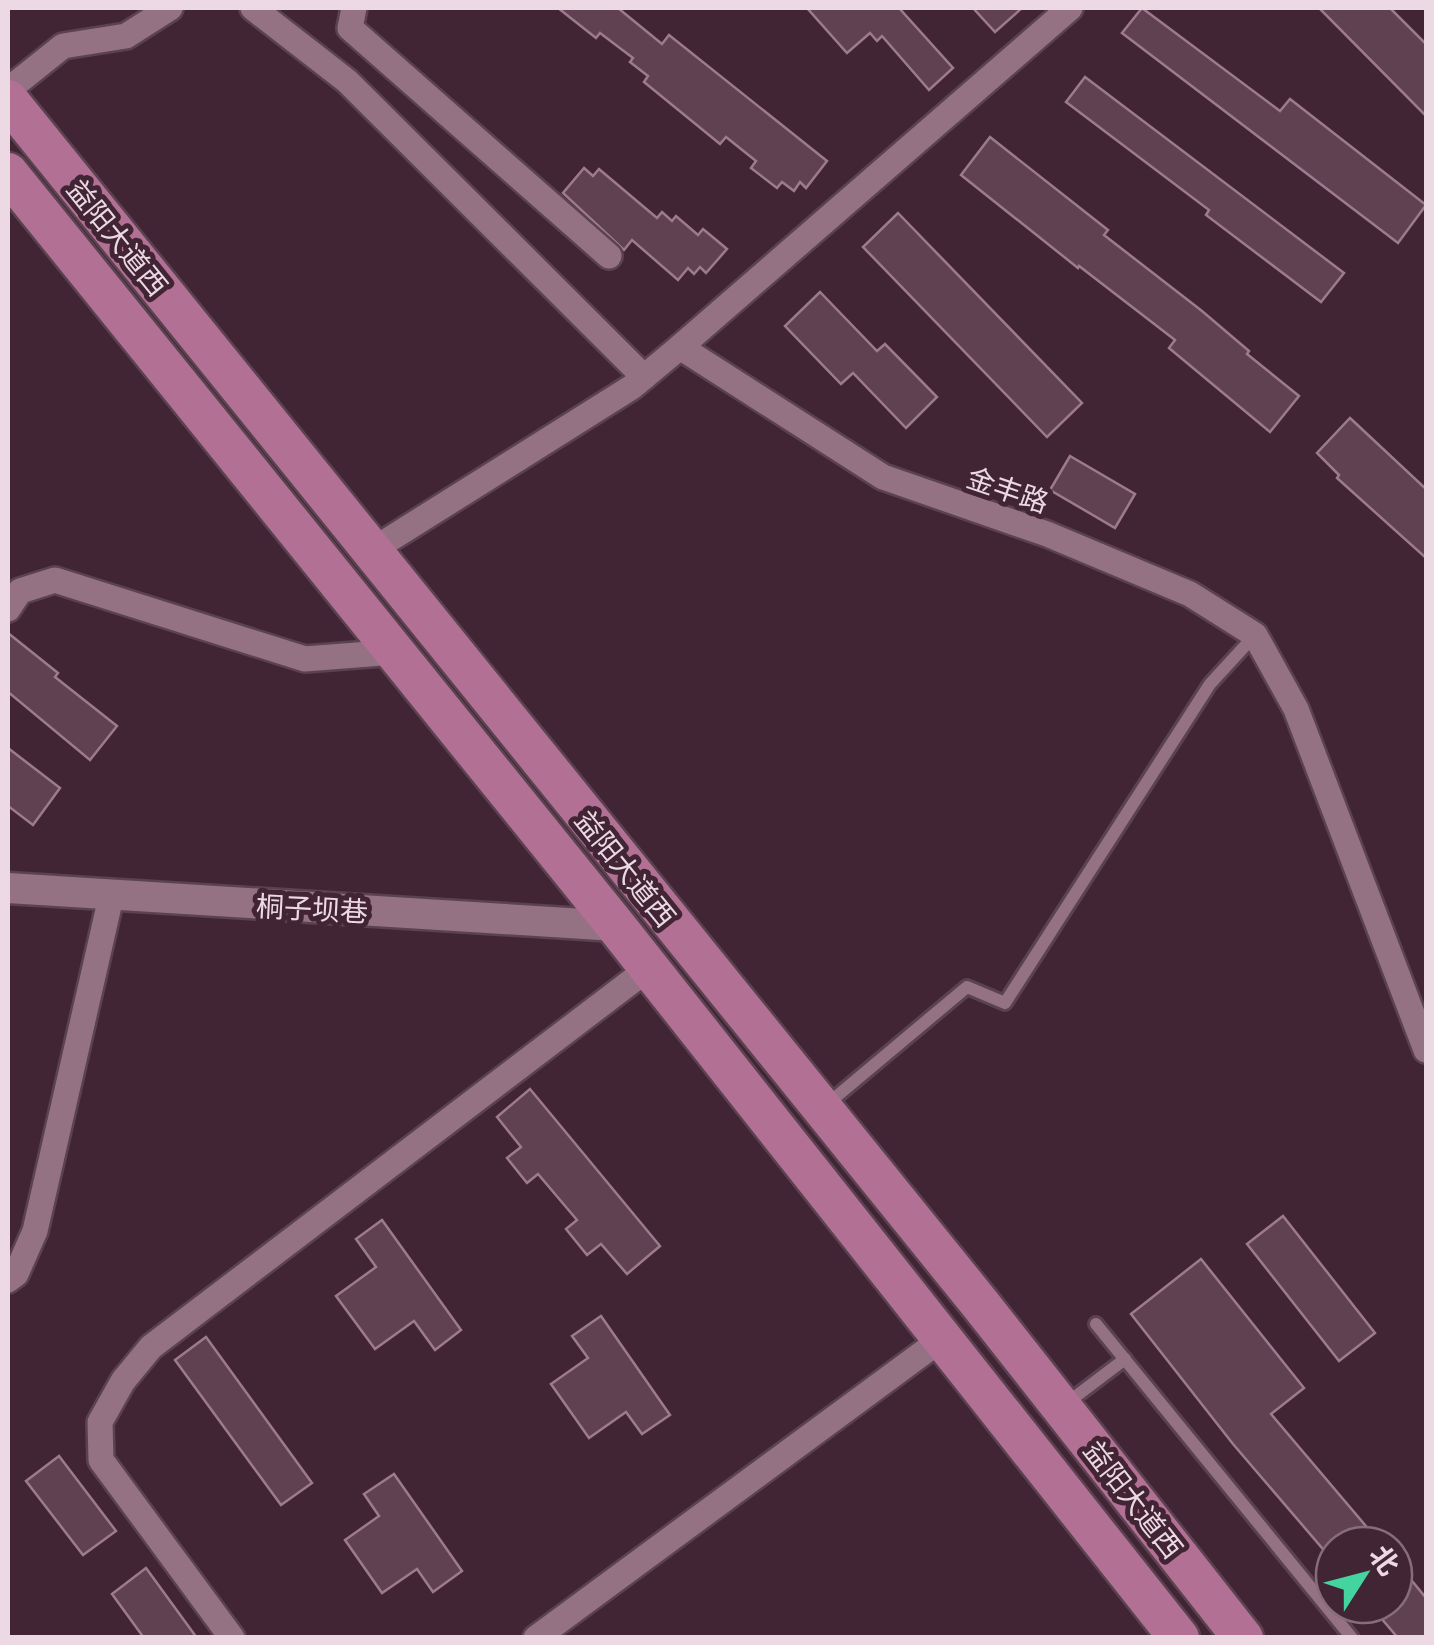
<svg xmlns="http://www.w3.org/2000/svg" width="1434" height="1645" font-family="'Noto Sans','Noto Sans SC',sans-serif">
<rect width="100%" height="100%" fill="#422535"/>
<!-- building -->
<g fill="#604152" stroke="#9d7a8c" stroke-width="2.5">
<polygon points="558,8 618,8 662,44 669,35 827,161 806,188 800,182 794,191 782,182 777,188 751,168 756,161 726,137 720,144 644,82 648,76 630,62 633,58 600,33 596,38"/>
<polygon points="807,8 899,8 953,68 929,90 882,36 877,41 870,33 847,53"/>
<polygon points="973,8 1022,8 995,32"/>
<polygon points="1142,8 1280,111 1290,99 1426,205 1398,243 1122,33"/>
<polygon points="1319,8 1390,8 1426,44 1426,116"/>
<polygon points="1085,77 1344,273 1321,302 1206,215 1209,210 1066,102"/>
<polygon points="990,137 1108,230 1104,235 1202,311 1249,351 1247,354 1299,396 1270,432 1169,348 1175,340 1079,266 1078,268 961,175"/>
<polygon points="584,168 593,176 599,169 657,218 662,212 672,221 676,216 698,235 703,229 727,249 706,273 700,267 694,274 688,268 678,280 632,240 624,250 563,193"/>
<polygon points="898,213 1082,403 1047,437 863,247"/>
<polygon points="820,292 877,351 885,344 937,397 906,428 853,373 841,384 785,326"/>
<polygon points="1350,418 1426,489 1426,558 1337,478 1339,475 1317,453"/>
<polygon points="1070,456 1135,494 1115,528 1050,490"/>
<polygon points="8,633 58,673 55,677 117,726 90,760 8,692"/>
<polygon points="8,748 60,788 33,825 8,806"/>
<polygon points="530,1089 660,1246 627,1274 601,1244 587,1255 566,1229 577,1220 538,1174 527,1183 507,1158 521,1147 497,1117"/>
<polygon points="1283,1216 1375,1333 1339,1361 1247,1244"/>
<polygon points="382,1220 461,1330 435,1350 414,1321 375,1349 336,1296 376,1267 356,1239"/>
<polygon points="1201,1259 1304,1388 1271,1414 1382,1545 1334,1545 1334,1562 1233,1444 1131,1314"/>
<polygon points="601,1316 670,1415 642,1434 626,1412 589,1438 551,1384 588,1358 572,1336"/>
<polygon points="206,1337 312,1483 281,1505 175,1360"/>
<polygon points="59,1456 116,1531 83,1555 26,1481"/>
<polygon points="394,1474 462,1571 433,1592 417,1569 382,1593 345,1540 379,1516 364,1494"/>
<polygon points="1394,1559 1426,1598 1426,1638 1398,1638 1370,1605 1394,1605"/>
<polygon points="146,1568 197,1638 144,1638 112,1594"/>
</g>
<g fill="none" stroke-linecap="round" stroke-linejoin="round">
<!-- service casing -->
<g stroke="#5a4250" stroke-width="18">
<g id="service">
<polyline points="825,1106 967,987 1005,1003 1210,684 1255,635"/>
<polyline points="1096,1324 1352,1638"/>
<polyline points="1067,1403 1125,1359"/>
</g>
</g>
<!-- minor casing -->
<g stroke="#5a4250" stroke-width="30">
<g id="minor">
<polyline points="253,8 347,81 644,377"/>
<polyline points="354,8 350,28 609,256"/>
<polyline points="8,90 63,46 126,36 170,8"/>
<polyline points="680,347 1070,8"/>
<polyline points="371,551 632,387 680,347 883,477 1047,534 1190,594 1255,635 1296,709 1426,1050"/>
<polyline points="8,609 20,591 55,580 305,659 395,652"/>
<polyline points="8,1280 16,1274 35,1231 111,897"/>
<polyline points="232,1638 101,1460 100,1422 123,1381 151,1347 649,968"/>
<polyline points="536,1638 943,1338"/>
</g>
</g>
<!-- tertiary casing -->
<g stroke="#5a4250" stroke-width="35">
<polyline id="tertiary" points="8,888 616,926"/>
</g>
<!-- primary casing -->
<g stroke="#5a4250" stroke-width="45">
<g id="primary">
<polyline points="8,100 981,1305 1243,1638"/>
<polyline points="8,173 616,926 1179,1638"/>
</g>
</g>
<!-- service -->
<use href="#service" stroke="#947183" stroke-width="12"/>
<!-- minor -->
<use href="#minor" stroke="#947183" stroke-width="25"/>
<!-- tertiary -->
<use href="#tertiary" stroke="#947183" stroke-width="30"/>
<!-- primary -->
<use href="#primary" stroke="#b17094" stroke-width="40"/>
</g>
<g text-anchor="middle" dominant-baseline="central" stroke-width="10" stroke-linejoin="round" paint-order="stroke">
<!-- street labels -->
<g font-size="28" fill="#ecd9e3" stroke="#422535">
<text transform="translate(118 237) rotate(51)">益阳大道西</text>
<text transform="translate(1008 489) rotate(19)">金丰路</text>
<text transform="translate(626 868) rotate(51)">益阳大道西</text>
<text transform="translate(312 908) rotate(3)">桐子坝巷</text>
<text transform="translate(1134 1499) rotate(52)">益阳大道西</text>
</g>
</g>
<!-- border -->
<rect width="1434" height="1645" fill="none" stroke="#ecd9e3" stroke-width="20"/>
<!-- north arrow -->
<g transform="translate(1364 1575) rotate(54)"><circle r="48" fill="#422535" stroke="#866d7b" stroke-width="2.5"/>
<path d="M0-8L18 38L0 25L-18 38Z" fill="#44d4a0"/>
<text y="-15" font-size="28" font-weight="bold" text-anchor="middle" fill="#ecd9e3">北</text>
</g>
</svg>
